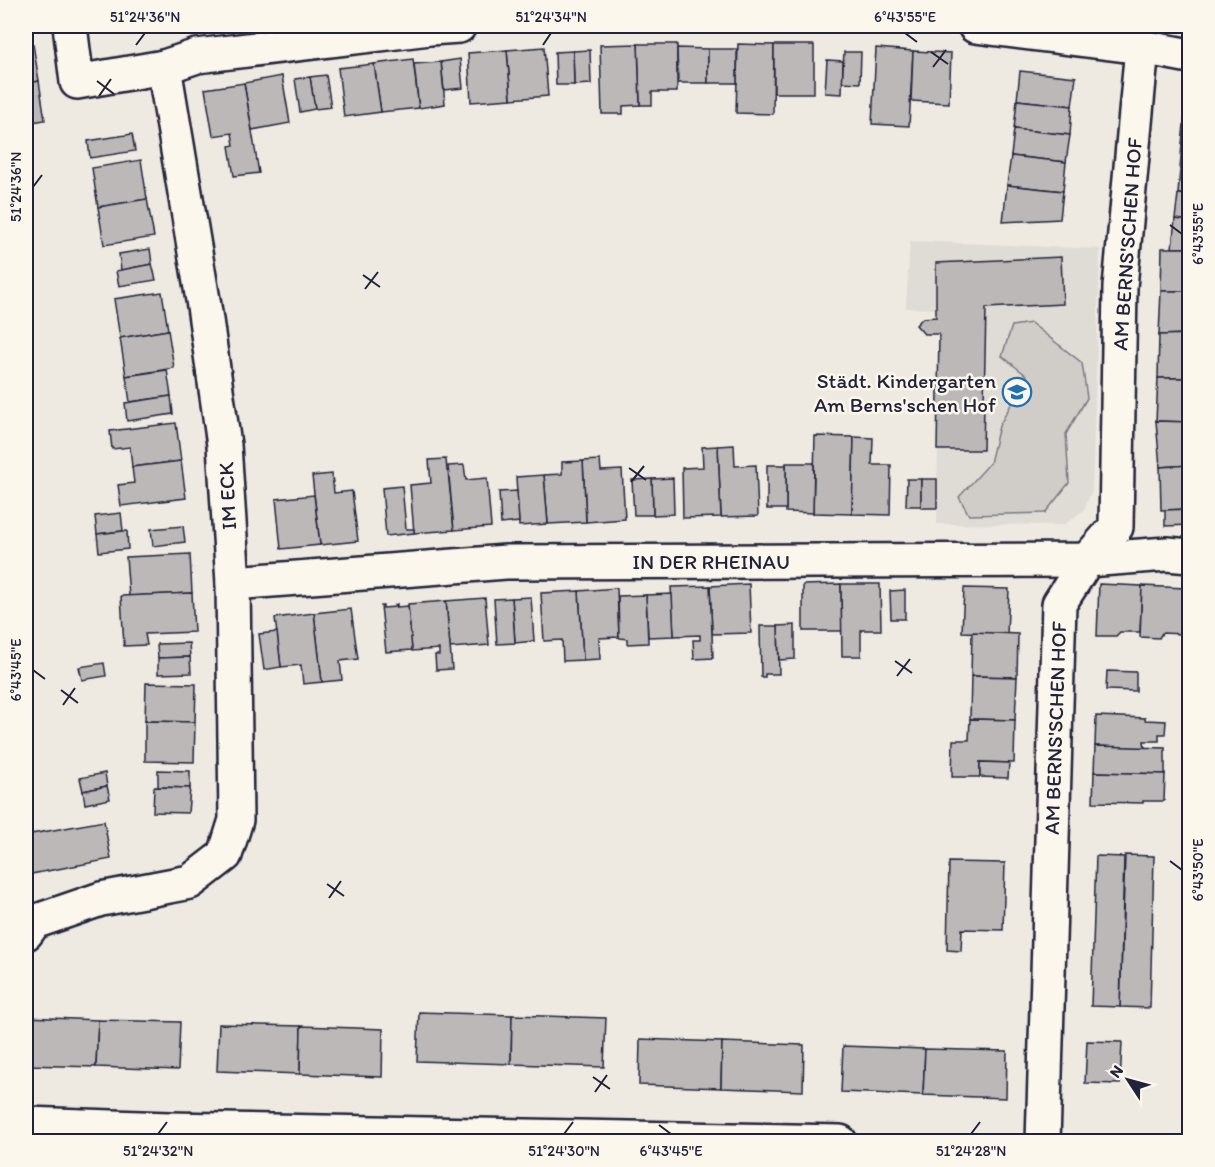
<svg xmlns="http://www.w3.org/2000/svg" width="1215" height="1167" font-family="Itim,sans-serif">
<rect width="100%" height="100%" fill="#eeeae2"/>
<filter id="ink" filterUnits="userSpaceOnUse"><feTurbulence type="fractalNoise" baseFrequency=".0167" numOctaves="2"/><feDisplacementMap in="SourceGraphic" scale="12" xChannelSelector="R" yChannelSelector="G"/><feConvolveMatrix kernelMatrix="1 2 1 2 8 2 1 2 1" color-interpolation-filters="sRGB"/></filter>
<g filter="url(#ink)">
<!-- built -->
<polygon fill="#dfdbd5" points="910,241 1100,249 1092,490 1084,510 1064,525 937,524 939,334 924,334 916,325 923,318 936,317 936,309 906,308"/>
<!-- green -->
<polygon fill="#d0cdc9" stroke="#797882" stroke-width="1.5" points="1031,323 1082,363 1087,398 1066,434 1069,483 1045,513 969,515 959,497 990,463 999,426 1027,376 1002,356 1012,326"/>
<!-- building -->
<g fill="#bcb8b8" stroke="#22223b" stroke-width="1.5">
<polygon points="33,44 39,81 26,84 26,45"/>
<polygon points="638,44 677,44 677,92 652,92 652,105 640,105"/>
<polygon points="638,44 640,105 623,106 623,114 602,114 600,45"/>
<polygon points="738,44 774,45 773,114 736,113"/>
<rect x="774" y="45" width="40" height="48"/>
<polygon points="544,47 548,96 511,99 507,50"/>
<polygon points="677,48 708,49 708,83 678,83"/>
<polygon points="876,48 913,51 909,126 872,124"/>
<rect x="708" y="49" width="29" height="34"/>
<polygon points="507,50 511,99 471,102 468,53"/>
<polygon points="590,50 591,84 574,85 573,51"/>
<polygon points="573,51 574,85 556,85 555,52"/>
<polygon points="913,51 951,53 949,103 911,101"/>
<polygon points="844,52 861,52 860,83 842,82"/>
<polygon points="413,59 419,108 381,112 374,64"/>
<polygon points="460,59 463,88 444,90 441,62"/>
<polygon points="827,60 843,61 842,94 825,93"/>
<polygon points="441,62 445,104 419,108 414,64"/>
<polygon points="374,64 381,112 344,117 338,68"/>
<polygon points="1020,71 1076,77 1072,106 1017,100"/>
<polygon points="326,75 331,107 315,109 310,77"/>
<polygon points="282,76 290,123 252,130 244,83"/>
<polygon points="310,77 315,109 300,112 295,79"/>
<polygon points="39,81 45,120 26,123 26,84"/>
<polygon points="244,83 259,173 234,176 229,146 234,145 232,133 213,136 205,89"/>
<polygon points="1017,100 1072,106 1070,135 1014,129"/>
<polygon points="1185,115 1190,115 1190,145 1182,144"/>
<polygon points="1014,129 1070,135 1066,162 1011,156"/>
<polygon points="132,134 135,151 90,158 88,141"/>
<polygon points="1182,144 1190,145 1190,170 1180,169"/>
<polygon points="1011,156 1066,162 1063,191 1007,185"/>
<polygon points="141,160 147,199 98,207 92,168"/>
<polygon points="1180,169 1190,170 1190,195 1178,194"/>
<polygon points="1007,185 1063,191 1060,219 1003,222"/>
<polygon points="1178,194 1190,195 1190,221 1175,219"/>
<polygon points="147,199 154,237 104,245 98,207"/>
<polygon points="1175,219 1190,221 1190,248 1172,248"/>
<polygon points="1162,248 1190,248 1190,291 1161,291"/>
<polygon points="150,249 152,264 121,270 119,254"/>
<polygon points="1061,257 1063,304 986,308 983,450 937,450 939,334 924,334 916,325 923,318 936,317 936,263"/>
<polygon points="152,264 156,280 119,286 116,271"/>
<polygon points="1161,291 1190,291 1190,334 1159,335"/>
<polygon points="162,292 168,330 120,338 114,299"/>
<polygon points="168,330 174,368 126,376 120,338"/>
<polygon points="1190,334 1190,378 1158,378 1159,335"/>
<polygon points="167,370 171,396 130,402 126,376"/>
<polygon points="1158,378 1190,378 1190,422 1156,421"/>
<polygon points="171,396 173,414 127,421 125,403"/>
<polygon points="1156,421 1190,422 1190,465 1160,467"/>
<polygon points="176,423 181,461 132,467 130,447 112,449 110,431"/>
<polygon points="815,436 854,437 852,514 813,513"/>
<polygon points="854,437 873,438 872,465 891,465 890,515 852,514"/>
<polygon points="734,445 735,466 756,465 758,516 721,517 718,446"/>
<polygon points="718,446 721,517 683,518 682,468 703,467 702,447"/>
<polygon points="446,459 447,471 448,471 454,530 414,533 410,485 431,483 429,460"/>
<polygon points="600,460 601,471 622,470 625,519 586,522 583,461"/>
<polygon points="181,461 186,498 121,506 118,485 134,483 132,467"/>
<polygon points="583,461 586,522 548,524 544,475 562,474 562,462"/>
<polygon points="786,463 814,463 813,513 786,512"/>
<polygon points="464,465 466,480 487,478 491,527 454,530 448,466"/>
<rect x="767" y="465" width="19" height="44"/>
<polygon points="1190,465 1190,509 1161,510 1160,467"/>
<polygon points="332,474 334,493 352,491 358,541 320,545 312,476"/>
<polygon points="544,475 548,524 519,526 516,477"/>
<polygon points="673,478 674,514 653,515 652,479"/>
<polygon points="652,479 653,515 634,515 632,480"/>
<polygon points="907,479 921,479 921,506 906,506"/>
<rect x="921" y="479" width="16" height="29"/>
<polygon points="402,486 406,529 414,529 414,533 386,536 382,488"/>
<polygon points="517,491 519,522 501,524 499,492"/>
<polygon points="314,495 320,545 281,549 276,499"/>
<polygon points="1190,509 1190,525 1165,526 1165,510"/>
<polygon points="121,513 123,531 97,534 95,516"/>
<polygon points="183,526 185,542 153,546 151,529"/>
<polygon points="123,531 127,531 128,549 99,552 97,534"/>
<polygon points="190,554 192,593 129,596 126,557"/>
<polygon points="749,584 751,633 712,634 710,586"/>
<polygon points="841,584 842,631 803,631 803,585"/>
<polygon points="841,584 880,584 881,630 861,630 861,656 842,656"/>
<polygon points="1099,584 1142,586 1140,632 1120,632 1116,636 1097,636"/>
<polygon points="710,586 713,658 694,659 693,640 700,640 700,635 674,636 671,587"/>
<polygon points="1142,586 1185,588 1183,634 1162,633 1159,638 1140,637"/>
<polygon points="617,588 619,637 599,638 600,659 583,660 579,591"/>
<polygon points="964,588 1009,589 1007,634 962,632"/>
<polygon points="1185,588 1190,588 1190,634 1183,634"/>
<polygon points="905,590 905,619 891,619 890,591"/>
<polygon points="579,591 583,660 563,661 562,640 544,641 541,593"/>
<polygon points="192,593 194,632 145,634 147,645 124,646 121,596"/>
<polygon points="672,594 674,636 648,637 646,595"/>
<polygon points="646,595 648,643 627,644 627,639 620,638 619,637 618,596"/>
<polygon points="531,597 534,641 515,643 512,598"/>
<polygon points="485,598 489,645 450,648 446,601"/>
<polygon points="512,598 515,643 497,644 494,599"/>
<polygon points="446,601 452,669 436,670 435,655 439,655 439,649 412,651 408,604"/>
<polygon points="397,604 397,607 408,606 412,650 386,652 381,606 383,606 383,608 396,607 395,605"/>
<polygon points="351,609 358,659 340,661 342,680 322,682 314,613"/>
<polygon points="314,613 322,682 303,684 301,665 281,667 275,618"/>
<polygon points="795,625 795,659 779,660 778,626"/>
<polygon points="760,626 778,626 779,674 765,674 765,677 761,677"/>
<polygon points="277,632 281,667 264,670 259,634"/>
<polygon points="972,632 1018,634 1017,677 971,676"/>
<polygon points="189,643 190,657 158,658 157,644"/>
<polygon points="190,657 191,673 158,674 158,658"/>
<polygon points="104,663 106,676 82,680 79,667"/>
<polygon points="1107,671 1136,672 1136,691 1106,690"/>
<polygon points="971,676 1017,677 1015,720 970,719"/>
<polygon points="146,683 196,684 195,722 145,721"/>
<polygon points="1096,716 1145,718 1145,720 1166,721 1165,734 1159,734 1159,741 1144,741 1145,748 1095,746"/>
<polygon points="970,719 1015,720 1014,763 980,762 980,777 952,777 953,740 969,740"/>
<polygon points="145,721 195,722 194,762 145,761"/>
<polygon points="1095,746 1165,748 1165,774 1094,772"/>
<polygon points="980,762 1009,763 1008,778 980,777"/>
<polygon points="158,770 190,771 190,788 158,787"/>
<polygon points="1094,772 1165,774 1164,801 1143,801 1143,803 1093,802"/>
<polygon points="105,773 107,786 83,791 80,778"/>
<polygon points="107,786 110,799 85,804 83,791"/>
<polygon points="154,787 190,788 188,813 153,812"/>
<polygon points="104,821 111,859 26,875 26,835"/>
<polygon points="1125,855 1154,856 1150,1008 1120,1007"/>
<polygon points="1096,856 1124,857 1120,1007 1091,1006"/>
<polygon points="949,862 1005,863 1003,930 962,929 961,951 947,950"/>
<polygon points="419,1012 512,1015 511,1064 417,1061"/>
<polygon points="512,1015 606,1018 604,1067 511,1064"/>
<polygon points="26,1017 98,1020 96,1067 26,1065"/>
<polygon points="98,1020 180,1022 178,1070 96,1067"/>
<polygon points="219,1024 301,1026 300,1074 217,1071"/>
<polygon points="301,1026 383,1029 382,1077 300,1074"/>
<polygon points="640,1039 722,1042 721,1088 639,1085"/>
<polygon points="1087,1041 1122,1042 1120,1084 1085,1083"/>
<polygon points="722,1042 804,1045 803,1091 721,1088"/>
<polygon points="843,1046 925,1049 923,1095 841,1092"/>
<polygon points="925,1049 1007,1051 1006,1098 923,1095"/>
</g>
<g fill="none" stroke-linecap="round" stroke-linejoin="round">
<!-- minor casing -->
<g stroke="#22223b" stroke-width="38">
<g id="minor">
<polyline points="975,26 1142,47 1190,56"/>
<polyline points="164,67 197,56 430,28 459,26"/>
<polyline points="233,583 506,562 1087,560 1167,554 1190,556"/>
<polyline points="26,933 34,922 101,899 190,882 225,855 236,820 233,583 224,445 204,306 164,67 77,82 70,26"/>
<polyline points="26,1124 169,1129 840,1142"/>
<polyline points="1043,1142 1059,604 1087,560 1116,527 1120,287 1142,47"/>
</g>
</g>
<!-- minor -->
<use href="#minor" stroke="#fbf7ec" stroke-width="33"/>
</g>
</g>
<!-- ticks -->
<path fill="none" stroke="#22223b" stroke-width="2" d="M905,33L917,42M136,45L145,33M543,45L551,33M931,52L948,64M933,67L946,50M97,81L114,94M99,96L111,79M33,187L42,175M1170,225L1182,234M363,275L380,287M365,289L378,272M629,468L646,480M631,482L644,466M895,661L912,673M33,670L45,679M897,676L910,659M61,690L78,703M63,705L75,688M1170,861L1182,870M327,884L344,896M329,898L341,881M593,1077L610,1089M595,1092L607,1075M659,1125L671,1134M158,1134L167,1122M564,1134L573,1122M971,1134L980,1122"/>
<!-- icons -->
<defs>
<g id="school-ring" transform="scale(1.5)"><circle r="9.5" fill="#fbf7ec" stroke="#1f6fb2" stroke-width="1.5"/><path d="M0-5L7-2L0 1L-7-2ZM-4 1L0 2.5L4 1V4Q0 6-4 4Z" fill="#1f6fb2"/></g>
</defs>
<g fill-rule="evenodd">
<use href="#school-ring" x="1017" y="392"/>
</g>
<g text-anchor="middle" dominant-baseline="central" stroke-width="5" stroke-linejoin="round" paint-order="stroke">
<!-- street labels -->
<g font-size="21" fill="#22223b" stroke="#fbf7ec">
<text transform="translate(1127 244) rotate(-86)">AM BERNS'SCHEN HOF</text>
<text transform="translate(227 496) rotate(-93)">IM ECK</text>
<text x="711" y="561">IN DER RHEINAU</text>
<text transform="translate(1055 728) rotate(-88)">AM BERNS'SCHEN HOF</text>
</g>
<!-- poi labels -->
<g font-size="21" fill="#22223b" stroke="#fbf7ec" text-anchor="end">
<text x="996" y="380">Städt. Kindergarten<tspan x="996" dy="24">Am Berns'schen Hof</tspan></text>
</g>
</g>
<!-- margin -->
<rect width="1215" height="1167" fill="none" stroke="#fbf7ec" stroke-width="66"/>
<!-- north arrow -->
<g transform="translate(1128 1080) rotate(306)" stroke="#fbf7ec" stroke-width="4.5" paint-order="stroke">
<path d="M0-4.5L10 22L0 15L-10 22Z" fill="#22223b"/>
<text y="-9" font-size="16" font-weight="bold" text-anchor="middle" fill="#22223b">N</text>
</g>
<rect x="33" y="33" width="1149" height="1101" fill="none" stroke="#22223b" stroke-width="2"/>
<g font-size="15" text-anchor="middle" fill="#22223b">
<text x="145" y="22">51°24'36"N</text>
<text x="551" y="22">51°24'34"N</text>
<text x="905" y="22">6°43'55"E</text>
<text transform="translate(16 187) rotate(-90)" y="5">51°24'36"N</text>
<text transform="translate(1198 234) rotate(-90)" y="5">6°43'55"E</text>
<text transform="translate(16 670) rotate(-90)" y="5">6°43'45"E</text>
<text transform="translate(1198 870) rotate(-90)" y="5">6°43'50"E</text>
<text x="158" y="1156">51°24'32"N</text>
<text x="564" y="1156">51°24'30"N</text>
<text x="671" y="1156">6°43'45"E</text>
<text x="971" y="1156">51°24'28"N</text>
</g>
</svg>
